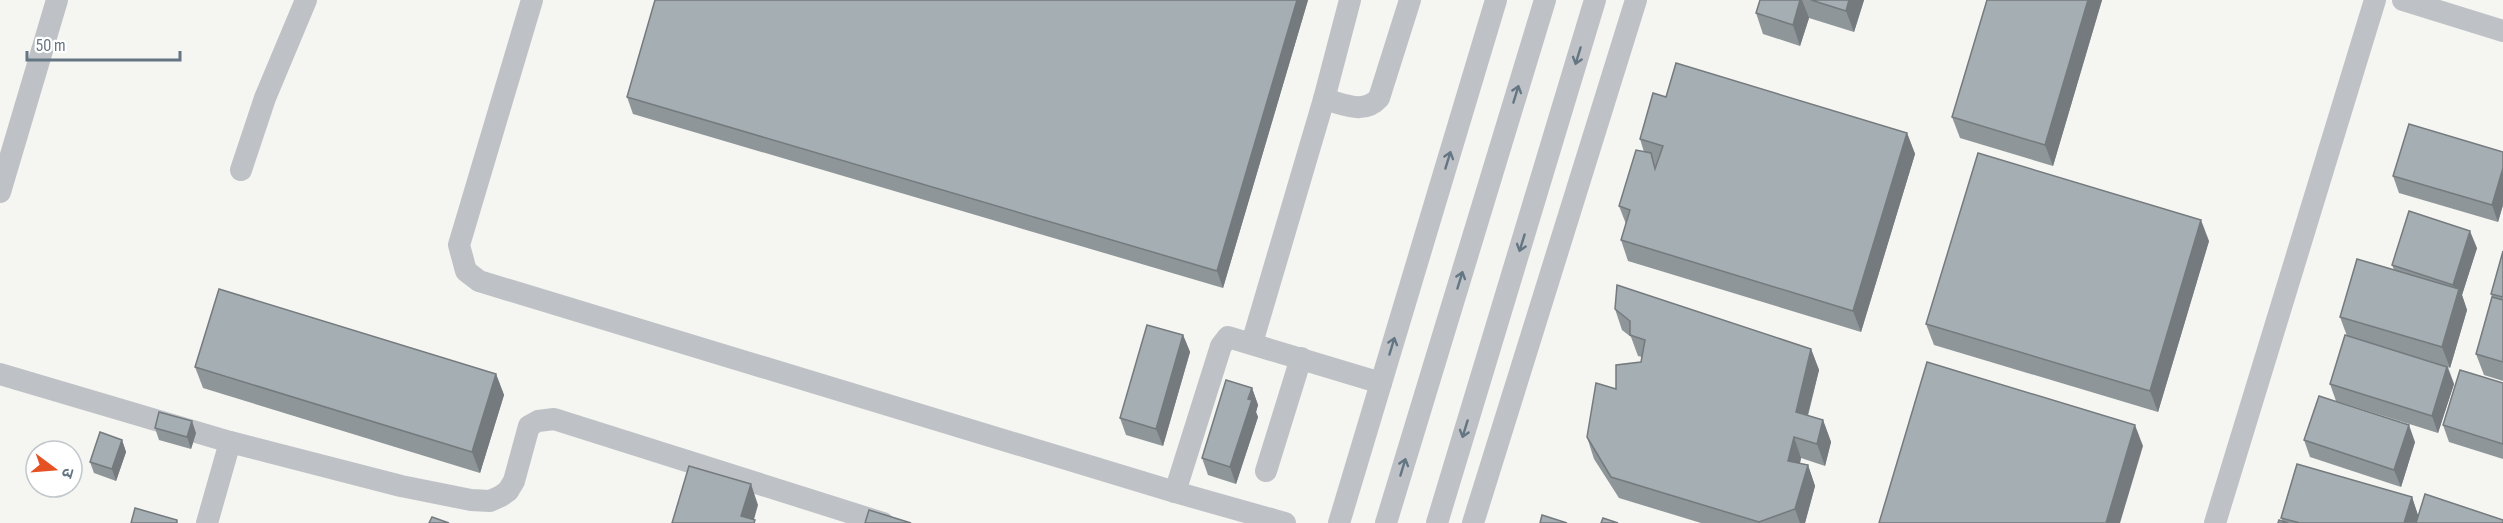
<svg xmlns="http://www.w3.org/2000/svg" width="2503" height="523" font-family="'Sofia Sans Condensed','Noto Sans Devanagari',sans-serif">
<rect width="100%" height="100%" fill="#f5f5f1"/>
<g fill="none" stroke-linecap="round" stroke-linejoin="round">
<!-- minor -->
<g stroke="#bec2c6" stroke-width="22">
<polyline points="532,0 459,245 466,271 479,281 1175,492 1221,346 1228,337 1381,383"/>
<polyline points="2403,0 2503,31"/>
<path d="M1324,99C1344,104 1364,115 1379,98L1410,0"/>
<polyline points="241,170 265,98 306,0"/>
<polyline points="0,192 57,0"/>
<polyline points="1252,343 1324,99 1350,0"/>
<polyline points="0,374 230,442 401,486 471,500 490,501 501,496 508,491 514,481 529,426 538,421 554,419 883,523"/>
<polyline points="1266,471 1301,358"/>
<polyline points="1175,492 1285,523"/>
<polyline points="207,523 230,442"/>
<polyline points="1339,523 1496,0"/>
<polyline points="1386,523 1545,0"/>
<polyline points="1437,523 1595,0"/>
<polyline points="1473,523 1636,0"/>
<polyline points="2215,523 2375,0"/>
</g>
</g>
<!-- wall -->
<g fill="#8e969a">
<polygon points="1308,0 1223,288 633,114 627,97"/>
<polygon points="1760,0 1864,0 1854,32 1809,18 1800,46 1763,34 1756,13"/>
<polygon points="1987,0 2102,0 2053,166 1960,138 1952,117"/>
<polygon points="1666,97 1907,133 1915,154 1861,332 1628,261 1621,240 1626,224 1619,206 1644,152 1640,139"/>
<polygon points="2503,152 2503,205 2498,222 2399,193 2393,176"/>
<polygon points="2209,241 2158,412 1934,345 1926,324"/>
<polygon points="2477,248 2462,295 2467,310 2450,368 2448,367 2454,384 2438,433 2336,401 2330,384 2347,336 2340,317 2394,270 2392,265"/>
<polygon points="2503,251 2503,381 2484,375 2476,354 2492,297 2491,294"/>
<polygon points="1615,309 1811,349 1819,370 1808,416 1823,420 1831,442 1825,466 1801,458 1800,463 1808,465 1815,486 1805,523 1701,523 1619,498 1594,459 1587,437 1616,389 1641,362 1642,357 1638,356 1631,337 1622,330"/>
<polygon points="1183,335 1190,352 1163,446 1126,435 1120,418"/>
<polygon points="195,367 496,374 504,395 480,473 203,388"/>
<polygon points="2503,383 2503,459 2449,442 2443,425"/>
<polygon points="1252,388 1258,405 1256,412 1258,417 1236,484 1208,475 1202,458"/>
<polygon points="155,428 196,433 191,449 159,440"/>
<polygon points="122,440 126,452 116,481 94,473 90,462"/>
<polygon points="2304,440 2415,442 2401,487 2310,457"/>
<polygon points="2412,497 2418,516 2503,523 2278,523 2283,522 2281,518"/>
</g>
<!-- shaded-wall -->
<g fill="#747a7d">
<polygon points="1297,0 1308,0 1223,288 1217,271"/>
<polygon points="1800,0 1802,0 1809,18 1800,46 1793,25"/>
<polygon points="1849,0 1864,0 1854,32 1846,11"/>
<polygon points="2088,0 2102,0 2053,166 2045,145"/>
<polygon points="1907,133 1915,154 1861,332 1853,311"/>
<polygon points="2503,168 2503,205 2498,222 2492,205"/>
<polygon points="2201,220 2209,241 2158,412 2150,391"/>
<polygon points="2470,231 2477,248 2462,295 2467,310 2450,368 2442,347 2457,296 2453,285"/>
<polygon points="1183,335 1190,352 1163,446 1156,429"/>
<polygon points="1811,349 1819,370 1803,433 1796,412"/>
<polygon points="2447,367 2454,384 2438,433 2432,416"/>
<polygon points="496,374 504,395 480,473 472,452"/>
<polygon points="1252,388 1258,405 1256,412 1258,417 1236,484 1230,467"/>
<polygon points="1823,420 1831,442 1825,466 1817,444"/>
<polygon points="192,421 196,433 191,449 187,437"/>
<polygon points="2135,425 2143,446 2120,523 2106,523"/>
<polygon points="2409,425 2415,442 2401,487 2394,470"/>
<polygon points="1794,437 1801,458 1796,482 1788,461"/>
<polygon points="122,440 126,452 116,481 112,469"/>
<polygon points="1808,465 1815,486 1805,523 1800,523 1795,509"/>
<polygon points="751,484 758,505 753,523 741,516"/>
<polygon points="2412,497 2419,518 2418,523 2404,523"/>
</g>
<!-- building -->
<g fill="#a5aeb3" stroke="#747a7d" stroke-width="1.5">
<polygon points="655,0 1297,0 1217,271 627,97"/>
<polygon points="1760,0 1800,0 1793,25 1756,13"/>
<polygon points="1811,0 1849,0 1846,11"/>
<polygon points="1987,0 2088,0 2045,145 1952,117"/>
<polygon points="1676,63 1907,133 1853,311 1621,240 1630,210 1619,206 1636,150 1651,153 1655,169 1663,146 1640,139 1653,93 1666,97"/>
<polygon points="2409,124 2503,152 2503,168 2492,205 2393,176"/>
<polygon points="1978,153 2201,220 2150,391 1926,324"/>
<polygon points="2409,211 2470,231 2453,285 2392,265"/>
<polygon points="2503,251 2503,297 2491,294"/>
<polygon points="2357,259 2459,289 2442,347 2340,317"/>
<polygon points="1617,285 1811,349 1796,412 1823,420 1817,444 1794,437 1788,461 1808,465 1795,509 1759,522 1611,477 1587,437 1596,383 1616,389 1616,365 1641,362 1645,340 1630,335 1630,321 1615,309"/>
<polygon points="219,289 496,374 472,452 195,367"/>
<polygon points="2492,297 2503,300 2503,362 2476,354"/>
<polygon points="1147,325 1183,335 1156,429 1120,418"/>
<polygon points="2345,335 2447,367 2432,416 2330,384"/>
<polygon points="1927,362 2135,425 2106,523 1879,523"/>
<polygon points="2460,370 2503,383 2503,444 2443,425"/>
<polygon points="1226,380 1252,388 1248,399 1252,400 1230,467 1202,458"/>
<polygon points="2319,396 2409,425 2394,470 2304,440"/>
<polygon points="159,412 192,421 187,437 155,428"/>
<polygon points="100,432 122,440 112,469 90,462"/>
<polygon points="2297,464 2412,497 2404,523 2300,523 2281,518"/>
<polygon points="689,466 751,484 741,516 755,520 754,523 672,523"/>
<polygon points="2425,494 2503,520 2503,523 2416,523"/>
<polygon points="135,508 177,520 177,523 131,523"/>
<polygon points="869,510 911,523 865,523"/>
<polygon points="1542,515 1567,523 1540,523"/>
<polygon points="432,517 449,523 429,523"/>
<polygon points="1603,518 1618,523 1601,523"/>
<polygon points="2279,520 2288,523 2278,523"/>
</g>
<!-- one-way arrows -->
<defs><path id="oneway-shaft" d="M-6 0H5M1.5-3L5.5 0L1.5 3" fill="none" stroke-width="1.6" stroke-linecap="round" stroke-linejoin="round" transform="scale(1.5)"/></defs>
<g stroke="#647583">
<use href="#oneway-shaft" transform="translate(1578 56) rotate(107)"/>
<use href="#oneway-shaft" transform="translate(1516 94) rotate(-73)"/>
<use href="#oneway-shaft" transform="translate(1448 160) rotate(-73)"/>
<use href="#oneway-shaft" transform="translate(1522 243) rotate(107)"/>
<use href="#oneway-shaft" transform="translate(1460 280) rotate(-73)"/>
<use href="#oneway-shaft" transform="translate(1392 346) rotate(-73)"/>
<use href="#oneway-shaft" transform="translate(1465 429) rotate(107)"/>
<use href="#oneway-shaft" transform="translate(1403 467) rotate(-73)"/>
</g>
<!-- north arrow -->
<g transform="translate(54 469) rotate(106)"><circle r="28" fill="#ffffff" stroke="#c1c8cd" stroke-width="1.5"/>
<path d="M0-4.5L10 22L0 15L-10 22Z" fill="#e55122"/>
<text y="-9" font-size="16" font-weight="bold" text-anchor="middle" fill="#647583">उ</text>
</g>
<!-- scale -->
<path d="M27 51v9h153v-9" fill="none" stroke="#647583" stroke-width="3"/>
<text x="36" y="51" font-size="18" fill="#647583" stroke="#ffffff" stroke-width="4.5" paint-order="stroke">50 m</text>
</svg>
